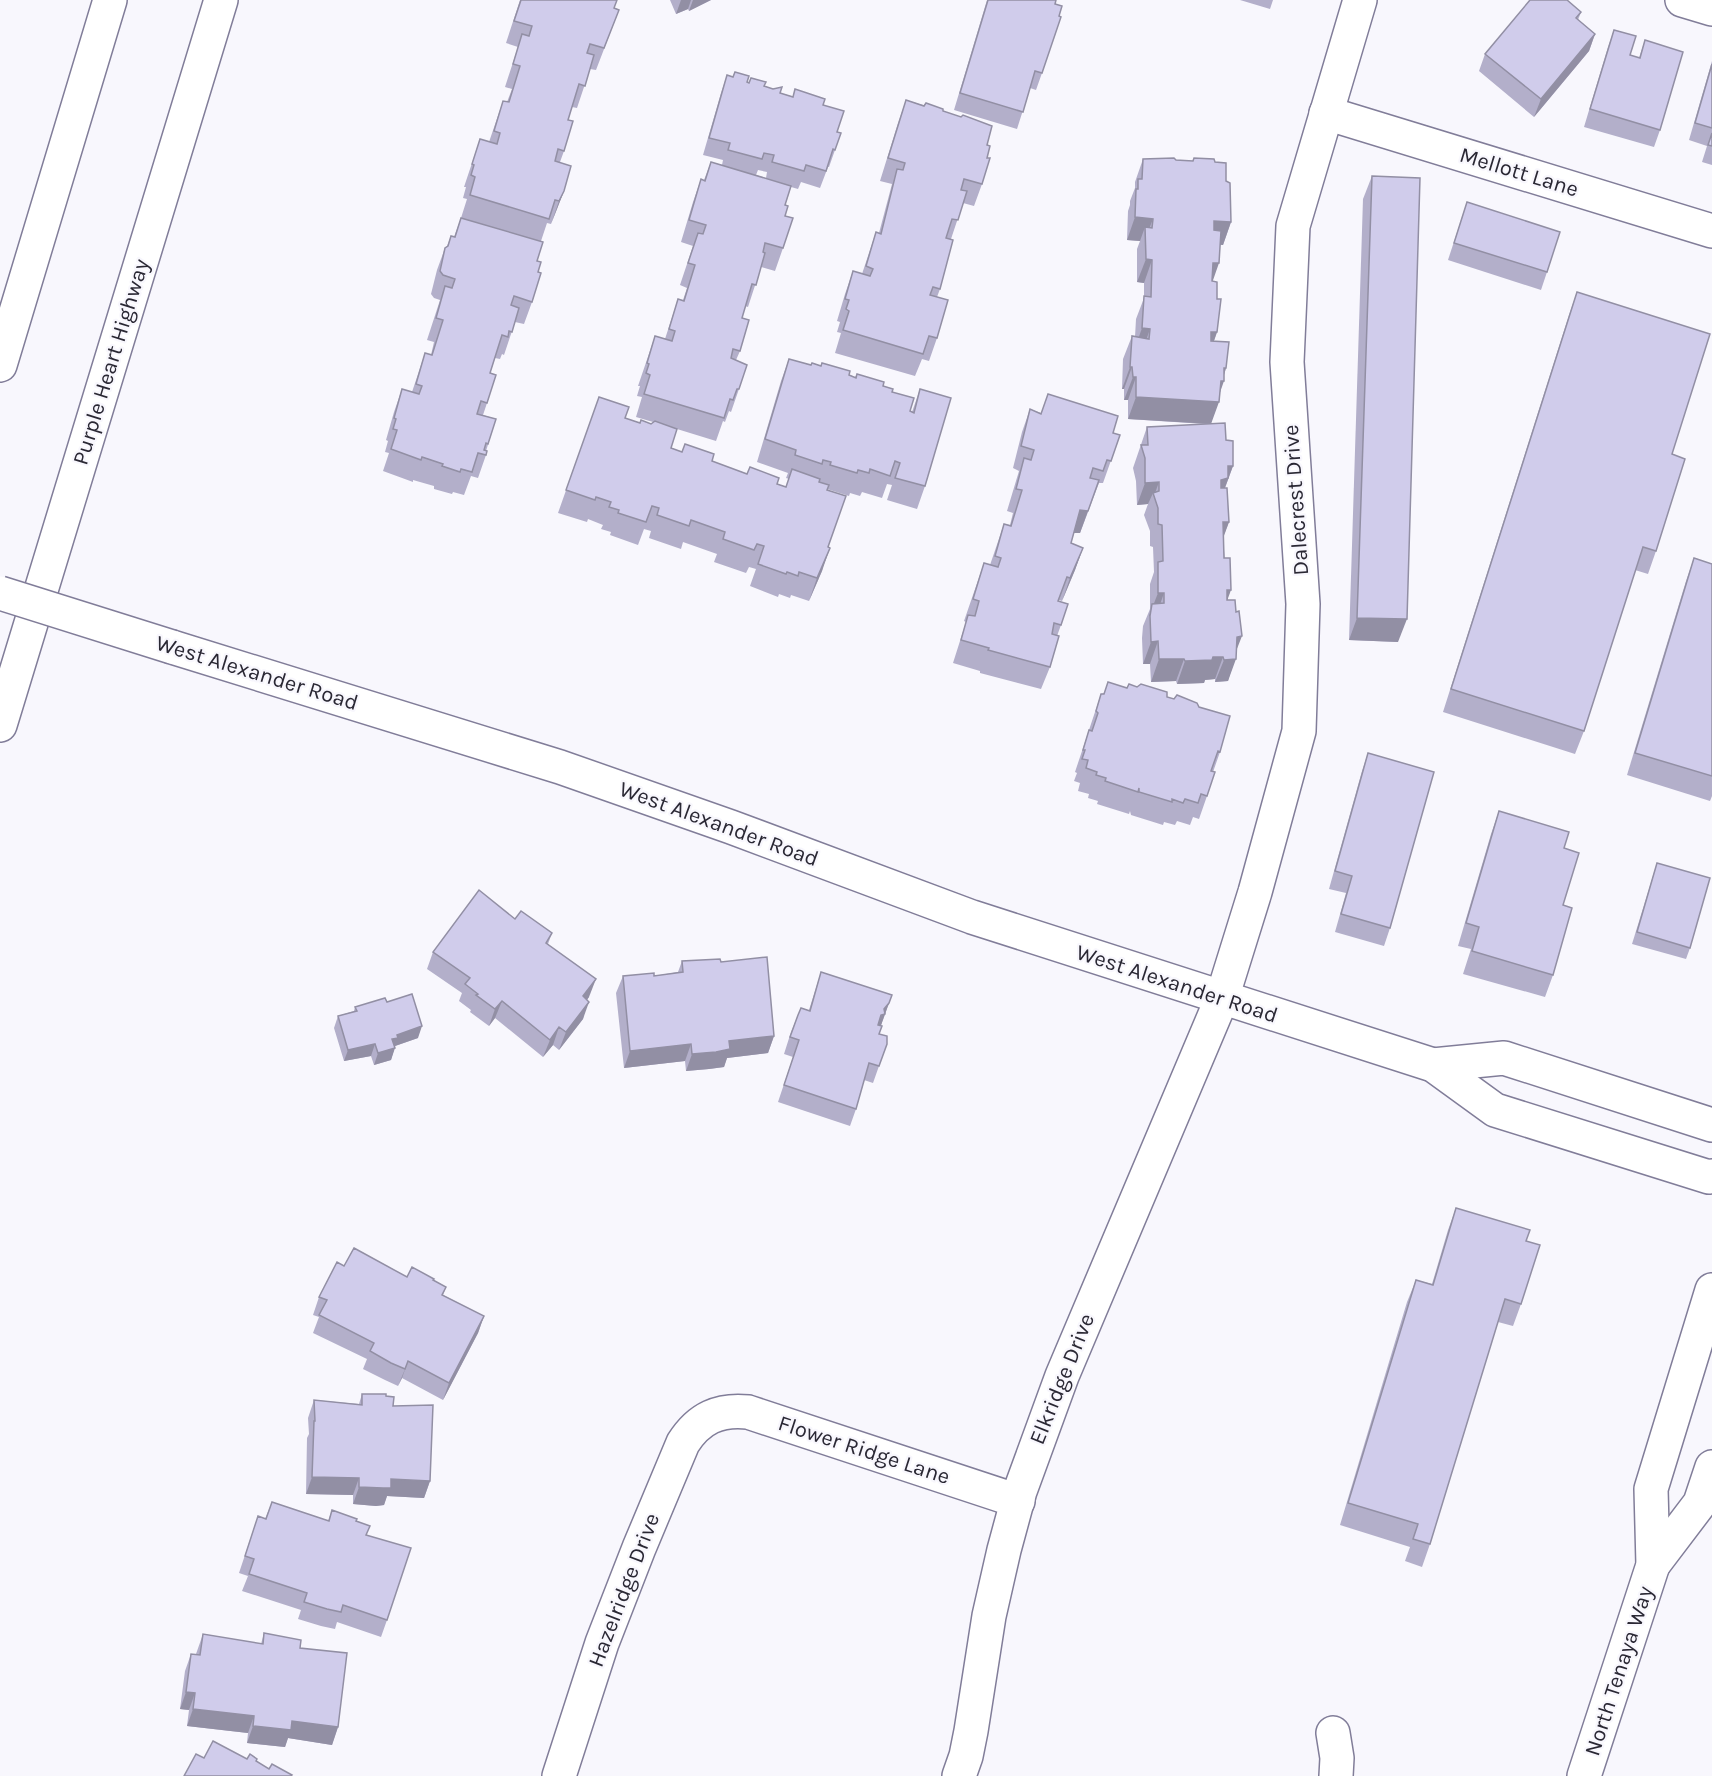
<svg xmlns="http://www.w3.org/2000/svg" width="1712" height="1776" font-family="Karla,sans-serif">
<rect width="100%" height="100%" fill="#f8f7fd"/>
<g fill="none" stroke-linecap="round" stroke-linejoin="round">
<!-- minor casing -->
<g stroke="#817d99" stroke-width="36">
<g id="minor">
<polyline points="1682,0 1712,9"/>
<polyline points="1326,113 1712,231"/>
<polyline points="1333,1733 1337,1758 1336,1776"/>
<path d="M559,1776L602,1643L639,1548L683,1443C699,1418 719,1409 748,1412L1018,1501"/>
<polyline points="959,1776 966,1756 971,1731 989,1616 1004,1550 1020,1491 1062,1376 1222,998 1255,892 1299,731 1303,604 1287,362 1293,226 1360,0"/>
</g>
</g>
<!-- secondary casing -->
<g stroke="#817d99" stroke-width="36">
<g id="secondary">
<polyline points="172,647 560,767 731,827 972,917 1433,1065 1495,1110 1709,1177 1712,1176"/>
<polyline points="1433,1065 1504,1058 1712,1125"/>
<polyline points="1653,1565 1700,1503 1712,1467"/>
<polyline points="1584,1776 1653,1565 1651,1489 1712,1290"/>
</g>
</g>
<!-- motorway casing -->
<g stroke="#817d99" stroke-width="36">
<g id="motorway">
<polyline points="0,365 110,0"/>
<polyline points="0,725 221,0"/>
</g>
</g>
<!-- minor -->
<use href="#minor" stroke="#fff" stroke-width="33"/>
<!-- secondary -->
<use href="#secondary" stroke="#fff" stroke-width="33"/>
<!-- motorway -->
<use href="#motorway" stroke="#fff" stroke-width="33"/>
<!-- secondary-bridge casing -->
<g stroke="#817d99" stroke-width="36" stroke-linecap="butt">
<polyline id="secondary-bridge" points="0,593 172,647"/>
</g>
<!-- secondary-bridge -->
<use href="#secondary-bridge" stroke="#fff" stroke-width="33"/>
</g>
<!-- wall -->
<g fill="#b3afca" fill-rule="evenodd">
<polygon points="520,0 614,8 619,10 596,70 590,69 577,108 572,107 568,120 564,151 560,162 564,191 551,224 547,223 541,241 537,261 538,272 532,302 524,324 515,322 504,355 502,354 500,359 495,358 490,373 487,403 483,415 496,419 486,451 486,455 478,478 471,476 464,495 453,492 452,494 434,489 434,486 413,480 413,482 383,471 389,453 385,452 388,441 386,440 394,412 402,389 412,392 425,353 431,355 434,342 427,340 440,300 434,298 431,294 437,270 445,248 447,246 451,236 454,237 461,218 467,199 463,198 466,187 464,187 480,139 489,142 503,101 507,102 512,89 505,87 518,47 506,43"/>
<polygon points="670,0 711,0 689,11 688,9 676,14"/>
<polygon points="987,0 1056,0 1055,4 1059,16 1042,73 1036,90 1030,88 1017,129 954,110"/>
<polygon points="1240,0 1273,0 1270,9"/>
<polygon points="1581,12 1578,20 1595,34 1589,51 1534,117 1479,71 1485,54"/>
<polygon points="1614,30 1630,55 1639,58 1645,40 1660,130 1654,147 1584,127 1608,47"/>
<polygon points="1712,61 1712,165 1702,162 1707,146 1689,140"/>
<path d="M727,75L747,82L764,86L780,93L823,105L837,132L835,150L829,167H828L820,188L801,182L798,189L791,187L785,205L783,248L775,271L761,267L748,307L745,306L742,318L740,351L736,360L739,389L731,412L729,411L725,422L723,421L716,441L677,429L671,448L786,487L789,479L786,478L788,473L757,462L781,381L789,359L811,365L821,366L822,363L849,375L855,377L857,374L883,386L892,392L910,411L912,412L920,389L925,486L917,509L887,500L892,485L887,484L882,498L862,492L860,496L850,493L849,496L827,489L828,547L822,571L809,601L791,595L790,598L779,594L778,597L750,586L756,569L749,567L746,573L714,562L717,554L683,542L681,549L649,538L651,531L644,529L638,545L610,535L611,532L601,529L603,525L588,519L587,522L558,513L599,397L625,418L640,423L651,424L653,422L636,417L642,397L637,396L640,386H638L655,336L665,339L678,299L683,300L687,288L680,285L693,246L681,242L693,202L701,179L704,180L711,162L722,165L723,160L703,155L721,93ZM758,170L767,172L766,178L756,175Z"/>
<polygon points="906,100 943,111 987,145 987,158 982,184 974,206 963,203 951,239 940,289 937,297 937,338 929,361 922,359 915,376 835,353 841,333 837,332 840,322 837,321 845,294 853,271 862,274 876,232 879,233 892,184 880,181 898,123"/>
<polygon points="1143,159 1215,162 1226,181 1231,222 1223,245 1220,244 1212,281 1217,332 1214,341 1226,368 1211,423 1226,440 1233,466 1225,488 1229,522 1223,537 1228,600 1237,650 1228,681 1215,682 1215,679 1205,680 1204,683 1177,684 1176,681 1151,682 1150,664 1143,664 1142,638 1143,626 1150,609 1150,584 1154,572 1153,547 1150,546 1150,531 1144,515 1148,504 1137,505 1136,481 1133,468 1147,427 1205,424 1128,419 1128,400 1124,400 1124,389 1122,389 1123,359 1132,336 1135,337 1136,319 1144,298 1144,283 1137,282 1137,249 1140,241 1127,240 1128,211 1130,205 1130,201 1135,188 1135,182"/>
<polygon points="1372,176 1398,642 1349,640 1363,199"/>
<polygon points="1467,202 1547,272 1541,290 1448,260"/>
<polygon points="1577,292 1672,454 1656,551 1648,574 1635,570 1584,731 1575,754 1443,712 1569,315"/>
<polygon points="1030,409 1041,413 1120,435 1103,483 1099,483 1080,533 1074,533 1071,543 1083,548 1075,570 1062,601 1059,600 1058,601 1061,625 1057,636 1050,667 1041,689 980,673 980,671 953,663 966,622 964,621 984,563 990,565 1004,524 1010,525 1013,513 1007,511 1019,471 1013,468 1022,432"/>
<polygon points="1694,558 1712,564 1712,796 1710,801 1627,775 1686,581"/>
<polygon points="1127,688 1167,697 1220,752 1213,772 1207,796 1199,819 1193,817 1190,825 1177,821 1175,825 1164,822 1163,825 1131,815 1130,811 1129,814 1097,804 1098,801 1088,798 1089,794 1078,791 1080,783 1074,781 1077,773 1075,772 1101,694"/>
<polygon points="1368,753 1390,928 1384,946 1335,932 1346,893 1329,889 1362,771"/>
<polygon points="1499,811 1564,848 1563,905 1553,975 1545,997 1463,974 1471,949 1458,946 1491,834"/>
<polygon points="1657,863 1690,948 1686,959 1632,944"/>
<polygon points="515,919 552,933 548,944 589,997 587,1000 583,1019 559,1050 553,1045 543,1057 495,1018 489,1026 470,1012 471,1010 459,1001 462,993 427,969 433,952"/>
<polygon points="682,961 721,962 774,1036 768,1053 727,1058 724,1067 709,1069 686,1071 685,1061 624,1068 616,993 623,976 654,976 678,972"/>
<polygon points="821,972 892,995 881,1025 879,1034 879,1066 873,1083 864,1080 856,1109 850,1126 778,1102 793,1057 784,1054 791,1032 798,1015 809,1010"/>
<polygon points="387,1002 418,1038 395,1046 391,1060 374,1065 371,1056 344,1061 334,1028 338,1016 354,1011 355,1007"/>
<polygon points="1456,1208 1526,1241 1521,1304 1513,1326 1498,1322 1430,1544 1422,1567 1405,1561 1410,1547 1340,1525 1407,1302 1416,1280 1432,1284 1448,1230"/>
<polygon points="344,1266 407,1277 433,1280 446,1287 443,1295 484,1316 478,1333 443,1400 402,1378 398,1386 385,1380 363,1369 367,1359 313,1333 319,1317 313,1315 319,1297"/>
<polygon points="362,1394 386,1396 393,1406 430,1481 424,1498 387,1496 384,1505 376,1506 353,1504 353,1495 306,1494 307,1438 309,1434 308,1418 314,1400 359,1404"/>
<polygon points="272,1502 328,1521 332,1510 356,1521 366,1535 387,1620 381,1637 337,1622 335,1629 321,1626 298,1619 301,1610 242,1591 248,1576 239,1573 258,1516 265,1519"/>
<polygon points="264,1633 300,1648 338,1727 332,1745 288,1738 285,1747 247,1743 248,1733 187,1726 189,1710 180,1709 185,1671 191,1654 196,1654 203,1634 261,1644"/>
</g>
<!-- shaded-wall -->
<g fill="#928fa4">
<polygon points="681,0 691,0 688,9 676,14"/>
<polygon points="693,0 711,0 689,11"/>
<polygon points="1595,34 1589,51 1534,117 1541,99"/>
<polygon points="564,191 555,214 551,224 559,201"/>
<polygon points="1135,217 1153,219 1145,239 1145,227 1140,241 1127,240"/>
<polygon points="1214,221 1231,222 1223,245 1205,244"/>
<polygon points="1146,259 1152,260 1144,283 1137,282"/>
<polygon points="1213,263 1219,263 1211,286"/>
<polygon points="1142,328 1150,329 1142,352 1134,351"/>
<polygon points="1211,332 1217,332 1209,355"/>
<polygon points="1130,367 1132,367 1124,389 1122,389"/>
<polygon points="1224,368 1226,368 1222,381 1224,381 1217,401 1219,402 1211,424 1128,419 1136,397"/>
<polygon points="1133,377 1136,377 1128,400 1124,400"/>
<polygon points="1228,466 1233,466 1220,501 1221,480"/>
<polygon points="1159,482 1154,496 1153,493 1148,504 1137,505 1145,483"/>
<polygon points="1080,510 1088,511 1080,533 1072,533"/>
<polygon points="1223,522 1229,522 1221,544"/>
<polygon points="830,548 822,571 809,601 817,578"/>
<polygon points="1083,548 1075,570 1062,601 1070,578"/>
<polygon points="1227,590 1231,590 1223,612"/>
<polygon points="1158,593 1164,593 1156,616 1149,616"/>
<polygon points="1357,618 1407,619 1398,642 1349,640"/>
<polygon points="1242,636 1233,659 1236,659 1228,681 1215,682 1224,660 1237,637"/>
<polygon points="1158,641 1150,664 1143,664 1151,642"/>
<polygon points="1213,657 1223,657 1215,679 1205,680 1204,683 1177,684 1185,661"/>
<polygon points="1159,659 1184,659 1176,681 1151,682"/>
<polygon points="596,979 589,997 577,1013 583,996"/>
<polygon points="502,1001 495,1018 489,1026 495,1009"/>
<polygon points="589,1002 583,1019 559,1050 566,1032"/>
<polygon points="889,1003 879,1031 875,1032 884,1009"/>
<polygon points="422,1026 418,1038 395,1046 394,1049 395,1048 391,1060 374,1065 378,1053 397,1035"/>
<polygon points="559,1027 553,1045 543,1057 550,1040"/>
<polygon points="774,1036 768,1053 727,1058 724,1067 709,1069 686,1071 692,1054 729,1041"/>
<polygon points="375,1044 371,1056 344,1061 348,1050"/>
<polygon points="691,1044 685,1061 624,1068 630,1051"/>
<polygon points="484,1316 478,1333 443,1400 449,1383"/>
<polygon points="408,1361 402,1378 398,1386 405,1369"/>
<polygon points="312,1477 359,1478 353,1495 306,1494"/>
<polygon points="391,1479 430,1481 424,1498 387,1496 384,1505 376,1506 353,1504 359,1487"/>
<polygon points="186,1692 195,1693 189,1710 180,1709"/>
<polygon points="193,1709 254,1716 248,1733 187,1726"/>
<polygon points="292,1721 338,1727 332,1745 288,1738 285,1747 247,1743 253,1726"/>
</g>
<!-- building -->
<g fill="#d0cceb" stroke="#928fa4" stroke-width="1.5">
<polygon points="521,0 617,0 614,8 619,10 604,48 590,44 587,53 594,55 585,86 579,84 568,120 573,121 564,151 558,149 555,161 571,166 564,191 559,201 555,200 549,219 470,195 475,177 471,175 474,165 472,164 480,139 497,144 500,133 494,131 503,101 509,102 520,66 513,64 522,34 529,36 532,26 514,21"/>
<polygon points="988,0 1056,0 1055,4 1062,6 1059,16 1061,17 1042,73 1035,71 1023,112 960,93"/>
<polygon points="1530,0 1567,0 1581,12 1576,18 1595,34 1541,99 1485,54"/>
<polygon points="1614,30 1636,36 1630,55 1640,58 1645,40 1683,52 1660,130 1590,109"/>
<polygon points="1712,64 1712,128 1695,123"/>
<polygon points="735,72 749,76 747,82 749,83 751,78 766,82 764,86 773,89 782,87 780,93 793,97 795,89 825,99 823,105 844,111 837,132 841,133 835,150 833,149 826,171 806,165 804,171 772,162 774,155 764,153 762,159 728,150 730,143 709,138 727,75 733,77"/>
<polygon points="906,100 924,106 926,103 943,109 943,111 961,117 963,115 992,126 987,145 990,146 987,158 990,158 982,184 964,179 961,190 967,191 958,220 952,219 946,238 953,240 940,289 933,287 930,295 948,300 937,338 929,336 923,354 843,330 849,311 846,309 849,300 845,299 853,271 870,276 873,269 866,266 876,232 881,234 897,169 903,170 905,163 888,158"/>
<polygon points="1712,133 1712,146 1708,145"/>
<polygon points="1174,158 1176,160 1193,161 1194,158 1214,159 1215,162 1226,163 1226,181 1230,183 1231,222 1214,221 1214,230 1221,231 1219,263 1213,263 1212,281 1217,282 1217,299 1221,299 1217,332 1211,332 1211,341 1229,342 1226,368 1224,368 1224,381 1221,381 1219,402 1136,397 1136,377 1133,377 1132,367 1130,367 1132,336 1149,339 1150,329 1142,328 1144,296 1151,297 1152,260 1146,259 1145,227 1152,228 1153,219 1135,217 1136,189 1138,189 1138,179 1142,179 1143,159"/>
<polygon points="711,162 791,186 785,205 788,206 785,216 793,218 783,248 765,243 763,252 765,253 756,285 752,284 742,318 749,320 740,351 733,349 731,358 747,365 739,389 737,389 733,400 730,399 724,418 644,394 650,375 646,373 649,364 647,363 655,336 672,341 675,331 669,329 678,299 684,301 695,265 688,263 698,233 703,234 706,225 689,220 701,179 705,181"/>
<polygon points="1372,176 1420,178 1407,619 1357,618"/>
<polygon points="1467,202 1560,232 1547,272 1454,243"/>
<polygon points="461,218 543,242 537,261 541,262 538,272 541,273 532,302 514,296 511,305 519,308 512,332 509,331 508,337 502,335 490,373 496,375 487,403 481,401 477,414 496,419 488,444 486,443 484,450 487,451 486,455 478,453 472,472 461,469 460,472 442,466 443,464 422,457 421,460 391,449 397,430 393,429 396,419 394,418 402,389 419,394 422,386 416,384 425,353 432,355 443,320 436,318 445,286 452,288 455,279 443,275 440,271 445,248 448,246 451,236 455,237"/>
<polygon points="1577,292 1710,334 1672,454 1685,459 1656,551 1643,547 1584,731 1451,689"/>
<polygon points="789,359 811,365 812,363 821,366 822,363 850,371 849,375 856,378 857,374 884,382 883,386 893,389 892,392 914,398 910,411 914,413 920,389 951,398 925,486 895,478 900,463 895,461 890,476 870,469 869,473 858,470 857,473 830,465 831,462 823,460 822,464 795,455 796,450 765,439"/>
<polygon points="1048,394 1118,416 1113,433 1120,435 1111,461 1107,460 1103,471 1093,468 1090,478 1099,480 1088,511 1080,510 1071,543 1083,548 1070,578 1067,577 1058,601 1068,604 1061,625 1054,623 1052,634 1059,636 1050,667 988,650 989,648 961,640 968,615 975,616 979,601 973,599 984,563 998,567 1001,558 995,556 1004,524 1011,526 1022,490 1016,489 1024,458 1031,460 1034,450 1021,446 1030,409 1041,414"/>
<polygon points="599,397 629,407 625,418 640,423 641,420 651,424 655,421 677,429 671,448 682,452 685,444 714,454 712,461 747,474 750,467 779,478 777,484 786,487 792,469 820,479 819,482 829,485 827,490 846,496 828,547 830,548 817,578 799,572 798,576 787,572 786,574 758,564 764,546 757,544 754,550 723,539 725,532 691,520 689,526 657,515 659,508 652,506 646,522 618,513 619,510 609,507 611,502 596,497 595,500 566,490"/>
<polygon points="1225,423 1226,440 1233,441 1233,466 1228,466 1228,478 1221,480 1221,488 1227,488 1229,522 1223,522 1224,558 1230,558 1231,590 1227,590 1227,600 1235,600 1236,612 1239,611 1242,636 1237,637 1236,659 1224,660 1223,657 1213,657 1212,660 1185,661 1184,659 1159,659 1158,641 1151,642 1150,616 1152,604 1164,603 1164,593 1158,593 1158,562 1163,561 1162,525 1158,524 1158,508 1153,493 1159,491 1159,482 1145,483 1145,458 1141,445 1148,445 1147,427"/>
<polygon points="1694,558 1712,564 1712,776 1635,753"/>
<polygon points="1108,682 1127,688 1129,684 1137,687 1141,684 1167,692 1167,697 1174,699 1177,695 1197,703 1199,707 1230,716 1220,752 1218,751 1211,771 1215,772 1207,796 1201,794 1198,803 1185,799 1183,803 1172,799 1172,802 1139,792 1139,788 1138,792 1105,781 1106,778 1096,775 1097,772 1086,768 1088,760 1082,759 1085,750 1083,750 1089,730 1092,731 1098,713 1096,711 1101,694 1104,694"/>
<polygon points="1368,753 1434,772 1390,928 1341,914 1352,876 1335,871"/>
<polygon points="1499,811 1569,832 1564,848 1579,853 1563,905 1572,908 1553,975 1472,951 1479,927 1466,923"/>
<polygon points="1657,863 1710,878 1690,948 1637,932"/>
<polygon points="479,890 515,919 521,911 552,933 546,943 596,979 583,996 589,1002 566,1032 559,1027 550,1040 502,1001 495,1009 476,995 478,994 465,984 470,978 433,952"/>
<polygon points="767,957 774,1036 729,1041 730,1049 716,1052 692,1054 691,1044 630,1051 623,976 654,973 654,976 683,972 682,961 720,959 721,962"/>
<polygon points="821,972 892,995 889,1003 884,1009 885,1014 881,1015 878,1025 882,1026 879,1034 887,1036 887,1044 879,1066 869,1063 856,1109 784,1085 799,1040 790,1037 798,1015 801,1008 810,1011"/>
<polygon points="412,994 422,1026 397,1035 398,1038 392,1039 395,1048 378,1053 375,1044 348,1050 338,1016 357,1011 355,1007 385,998 387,1002"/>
<polygon points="1456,1208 1530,1230 1526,1241 1540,1245 1521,1304 1505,1299 1430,1544 1413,1539 1418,1524 1348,1503 1416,1280 1433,1285"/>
<polygon points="354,1248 407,1277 412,1267 434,1279 433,1280 446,1287 442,1295 484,1316 449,1383 408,1361 405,1369 391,1363 370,1351 374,1343 319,1315 327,1300 319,1297 337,1262 344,1266"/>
<polygon points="362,1394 386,1394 386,1396 394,1397 393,1406 433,1405 430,1481 391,1479 391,1488 383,1488 359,1487 359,1478 312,1477 314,1421 315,1421 314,1400 362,1405"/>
<polygon points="272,1502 329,1521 332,1510 357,1519 356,1521 370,1526 366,1535 411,1548 387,1620 343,1605 341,1612 327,1609 304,1602 307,1593 249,1574 254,1559 245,1556 258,1516 266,1519"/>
<polygon points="264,1633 301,1640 300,1648 347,1653 338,1727 292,1721 291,1730 253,1726 254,1716 193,1709 195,1693 186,1692 191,1654 200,1655 203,1634 263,1644"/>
<polygon points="213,1741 247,1759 250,1754 257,1759 256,1761 269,1769 272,1764 292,1775 291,1776 184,1776 196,1754 204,1758"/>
</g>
<g text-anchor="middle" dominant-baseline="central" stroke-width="4.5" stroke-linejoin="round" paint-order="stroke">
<!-- street labels -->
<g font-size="22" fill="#2a2834" stroke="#f8f7fd">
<text transform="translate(1519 172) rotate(17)">Mellott Lane</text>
<text transform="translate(111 362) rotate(-73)">Purple Heart Highway</text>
<text transform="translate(1296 500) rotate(-94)">Dalecrest Drive</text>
<text transform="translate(257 673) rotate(17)">West Alexander Road</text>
<text transform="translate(719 824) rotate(20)">West Alexander Road</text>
<text transform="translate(1177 984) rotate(18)">West Alexander Road</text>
<text transform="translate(1062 1379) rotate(-68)">Elkridge Drive</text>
<text transform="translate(864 1450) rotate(18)">Flower Ridge Lane</text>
<text transform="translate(624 1590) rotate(-69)">Hazelridge Drive</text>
<text transform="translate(1619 1671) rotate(-72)">North Tenaya Way</text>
</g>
</g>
</svg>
